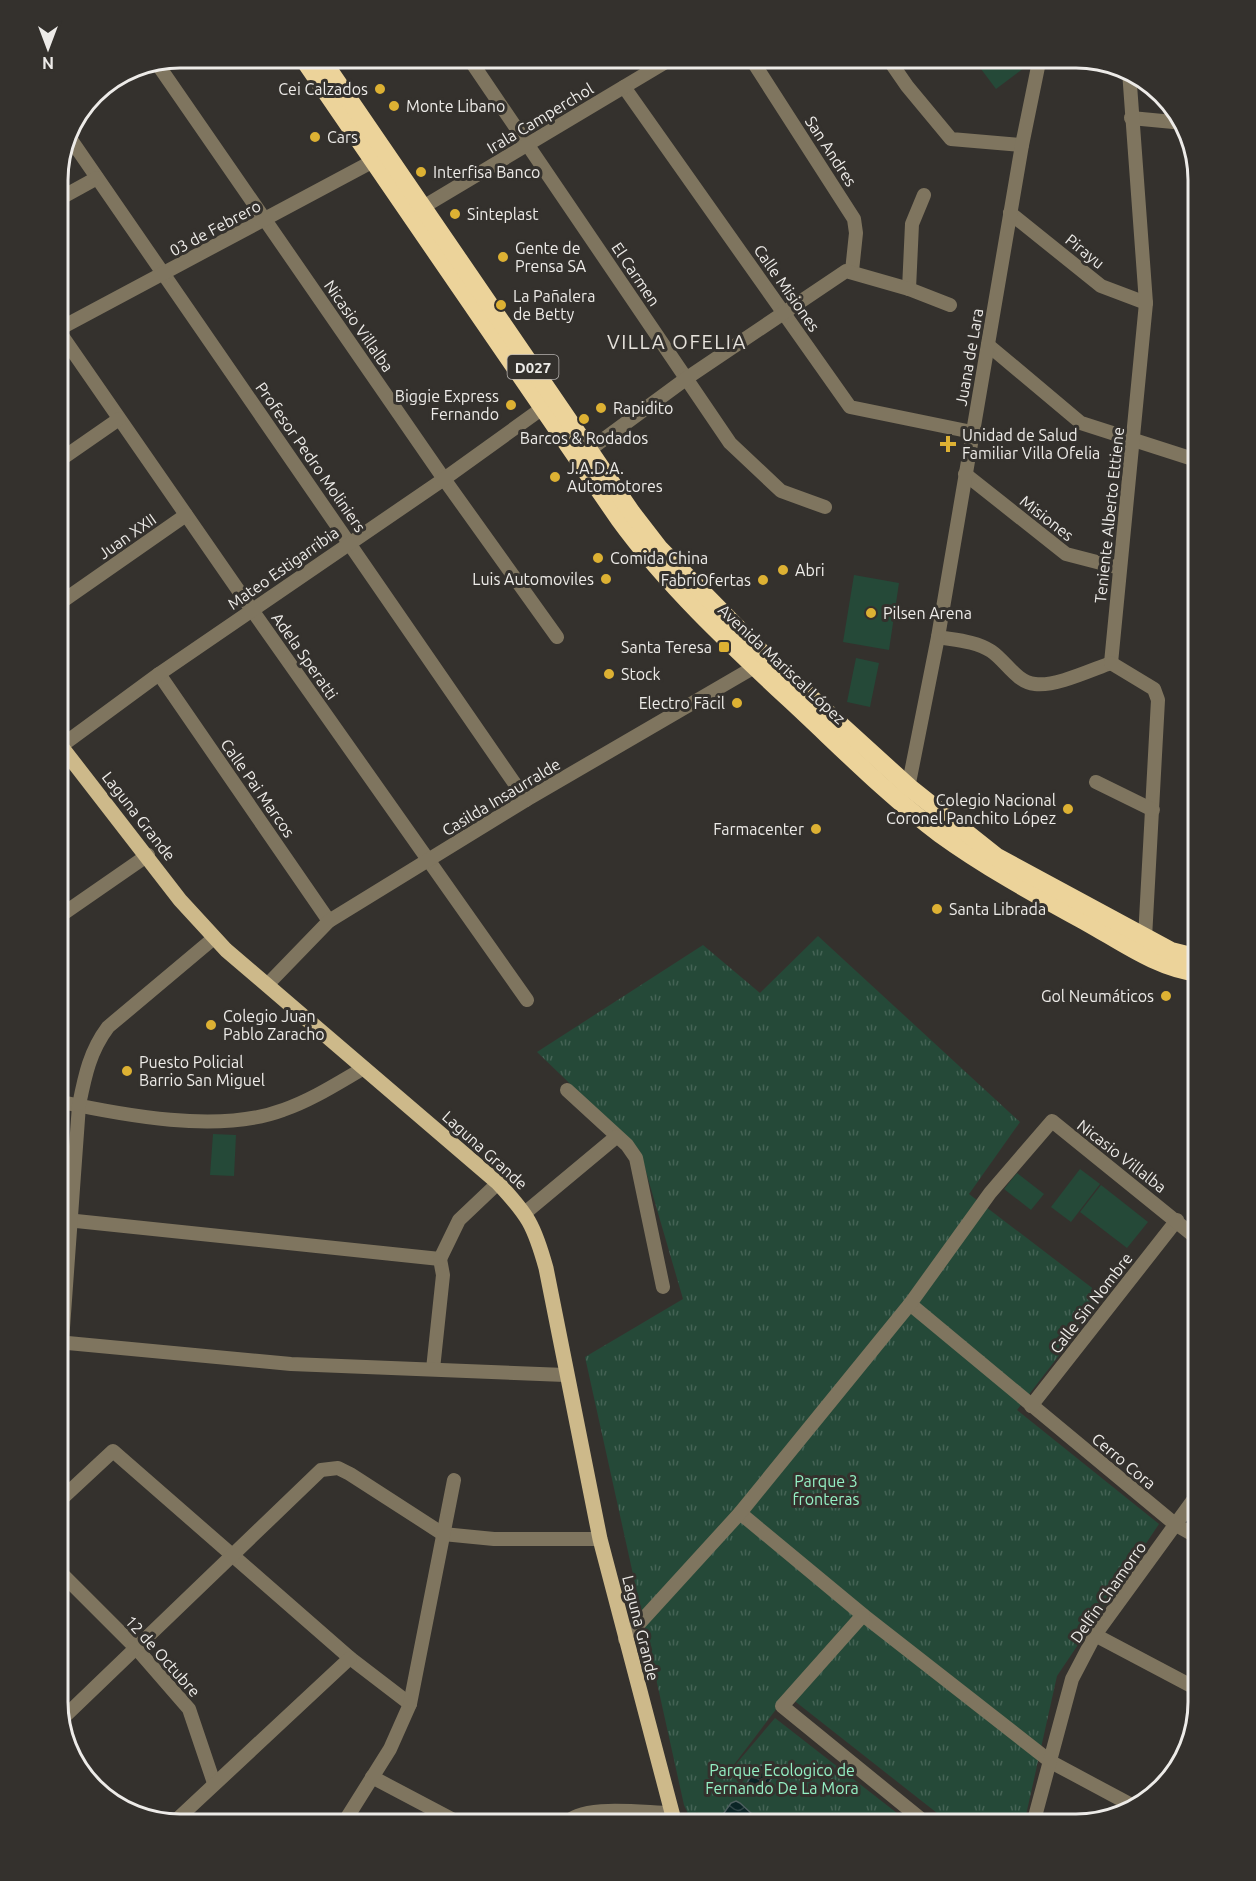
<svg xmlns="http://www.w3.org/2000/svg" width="1256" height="1881" font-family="Ubuntu,sans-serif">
<defs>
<pattern id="park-tufts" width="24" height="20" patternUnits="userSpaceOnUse" patternTransform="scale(1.5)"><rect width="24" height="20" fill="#254938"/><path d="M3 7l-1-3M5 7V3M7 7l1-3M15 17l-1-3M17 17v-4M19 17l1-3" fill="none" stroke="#456355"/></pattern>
<pattern id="water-waves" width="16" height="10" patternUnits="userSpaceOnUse" patternTransform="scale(1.5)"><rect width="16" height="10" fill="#0b2526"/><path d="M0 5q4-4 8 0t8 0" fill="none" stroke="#2f4546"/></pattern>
</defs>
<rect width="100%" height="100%" fill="#34312d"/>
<!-- green -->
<g fill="#254938">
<polygon points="972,57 1022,57 1028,65 996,89"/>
<polygon points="854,575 899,583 889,650 843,642"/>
<polygon points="856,658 879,663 870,707 847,702"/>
<polygon points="213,1134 236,1135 234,1176 210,1175"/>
<polygon points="1080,1169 1100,1184 1071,1222 1051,1207"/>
<polygon points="1017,1173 1044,1194 1031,1210 1004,1189"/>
<polygon points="1101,1185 1148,1222 1127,1248 1080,1212"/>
</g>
<!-- park -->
<polygon fill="url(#park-tufts)" points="818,936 1020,1122 969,1194 1104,1297 1017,1410 1159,1524 1057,1676 1024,1824 951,1824 787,1695 720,1783 775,1718 911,1824 703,1824 697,1812 695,1814 701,1824 693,1824 684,1805 585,1357 683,1299 640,1151 537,1052 703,945 760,993"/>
<!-- water -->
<g fill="url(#water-waves)" stroke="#4f6060" stroke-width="1.5">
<path d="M761,1765L768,1768L773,1775C769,1786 762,1791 751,1794L746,1785L753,1772Z"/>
<polygon points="736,1801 740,1803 763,1824 716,1824 731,1803"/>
</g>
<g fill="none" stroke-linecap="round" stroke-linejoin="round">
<!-- minor -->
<g stroke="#7f755f" stroke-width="14">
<polyline points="468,57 730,443 781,491 825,507"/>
<polyline points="750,57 854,219 856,233 852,271"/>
<polyline points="887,57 907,86 951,139 1022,145"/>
<polyline points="156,62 444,479 557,637"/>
<polyline points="624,87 850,407 972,432"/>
<polyline points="1131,118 1184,123"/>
<polyline points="67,134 526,800"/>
<polyline points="57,200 97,178"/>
<polyline points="423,207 674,57"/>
<polyline points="1010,213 1101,286 1146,303"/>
<polyline points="909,289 912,224 924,195"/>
<polyline points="57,330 379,158"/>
<polyline points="58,330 252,610 527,1000"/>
<polyline points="988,345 1081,423 1193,459"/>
<polyline points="581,456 687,378 846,271 909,289 950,305"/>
<polyline points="57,462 119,419"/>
<polyline points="965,474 1066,554 1120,568"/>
<polyline points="57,605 186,515"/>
<path d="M938,637C955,640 976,641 991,651C1006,661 1016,682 1035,684C1055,687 1091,670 1111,663"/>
<polyline points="1111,663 1146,303 1129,71"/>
<polyline points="1111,663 1154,689 1158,700 1145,938"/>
<polyline points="159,674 329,921"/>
<polyline points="57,749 159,674 444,479 551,402"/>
<polyline points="1096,782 1153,810"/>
<polyline points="907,793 938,637 1022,145 1040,57"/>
<polyline points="57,918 148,855"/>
<polyline points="267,985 329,921 526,800 763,662"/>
<polyline points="567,1090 627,1145 636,1158 663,1287"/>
<path d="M57,1101C122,1115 219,1134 283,1110C312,1100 338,1083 364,1068"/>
<polyline points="526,1212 616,1137"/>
<polyline points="57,1219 440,1259 443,1275 433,1369"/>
<polyline points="440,1259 459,1220 498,1183"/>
<polyline points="910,1304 1176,1525 1199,1538"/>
<polyline points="57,1342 291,1364 565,1375"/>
<polyline points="1031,1406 1177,1220"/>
<path d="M57,1411L79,1105C85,1075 90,1051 108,1027L214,938"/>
<polyline points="57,1503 113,1451 350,1658 410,1704"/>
<polyline points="740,1513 863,1615 1051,1762 1137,1808"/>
<polyline points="57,1569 136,1648 189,1709 214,1783"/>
<polyline points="863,1615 782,1706 927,1824"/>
<polyline points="1095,1635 1199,1690"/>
<polyline points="625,1639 740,1513 910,1304 990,1193 1052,1121 1199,1240"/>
<polyline points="62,1719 321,1470 338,1468 350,1474 443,1534 494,1539 600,1539"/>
<polyline points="372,1777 461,1824"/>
<polyline points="172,1824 350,1658"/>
<polyline points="343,1824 390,1749 410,1704 454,1480"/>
<path d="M565,1824C582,1803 645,1813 671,1813"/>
<polyline points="1033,1824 1072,1679 1095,1635 1199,1492"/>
</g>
<!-- major -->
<path stroke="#cdb98a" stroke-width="15" d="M57,741L180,900L226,950L498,1183C528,1215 534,1225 546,1268L600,1539L675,1824"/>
<!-- highway -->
<g stroke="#ecd39a" stroke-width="18">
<path d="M302,57L619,519C667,585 727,641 787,697C837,743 885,793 940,834C987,868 1037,895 1088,923C1122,942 1159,969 1199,973"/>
<polyline points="320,57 632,513 659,548 767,658 909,787 997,857 1171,951 1199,958"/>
</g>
</g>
<!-- markers -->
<g fill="#ddb133" stroke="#34312d" stroke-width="2">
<circle cx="380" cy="89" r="6"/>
<circle cx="394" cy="106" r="6"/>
<circle cx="315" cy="137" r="6"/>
<circle cx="421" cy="172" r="6"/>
<circle cx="455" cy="214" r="6"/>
<circle cx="503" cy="257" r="6"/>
<circle cx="501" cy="305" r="6"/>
<circle cx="511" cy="405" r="6"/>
<circle cx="601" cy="408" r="6"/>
<circle cx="584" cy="419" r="6"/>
<path d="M945 435h6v6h6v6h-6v6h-6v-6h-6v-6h6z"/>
<circle cx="555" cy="477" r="6"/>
<circle cx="598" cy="558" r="6"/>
<circle cx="783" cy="570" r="6"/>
<circle cx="606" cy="579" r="6"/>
<circle cx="763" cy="580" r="6"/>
<circle cx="871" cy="613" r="6"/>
<rect x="718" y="641" width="12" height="12" rx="3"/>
<circle cx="609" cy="674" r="6"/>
<circle cx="737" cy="703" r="6"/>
<circle cx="1068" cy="809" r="6"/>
<circle cx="816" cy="829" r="6"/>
<circle cx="937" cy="909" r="6"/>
<circle cx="1166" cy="996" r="6"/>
<circle cx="211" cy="1025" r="6"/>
<circle cx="127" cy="1071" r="6"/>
</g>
<g text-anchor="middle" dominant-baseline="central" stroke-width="6" stroke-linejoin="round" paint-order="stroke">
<!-- shield labels -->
<rect fill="#34312d" stroke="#b6b3b0" stroke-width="1.5" x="507.5" y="355" width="51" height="24" rx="4.5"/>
<g font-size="15" font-weight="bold" fill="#edebe8">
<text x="533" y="367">D027</text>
</g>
<!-- poi labels -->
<g font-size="16" fill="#edebe8" stroke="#34312d" text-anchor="start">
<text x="368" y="89" text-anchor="end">Cei Calzados</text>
<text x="406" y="106">Monte Libano</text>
<text x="327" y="137">Cars</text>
<text x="433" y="172">Interfisa Banco</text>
<text x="467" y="214">Sinteplast</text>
<text x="515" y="248">Gente de<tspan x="515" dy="18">Prensa SA</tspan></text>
<text x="513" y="296">La Pañalera<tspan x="513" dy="18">de Betty</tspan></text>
<text x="499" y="396" text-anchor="end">Biggie Express<tspan x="499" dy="18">Fernando</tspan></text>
<text x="613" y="408">Rapidito</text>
<text x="962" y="435">Unidad de Salud<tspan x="962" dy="18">Familiar Villa Ofelia</tspan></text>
<text x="584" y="438" text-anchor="middle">Barcos &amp; Rodados</text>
<text x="567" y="468">J.A.D.A.<tspan x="567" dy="18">Automotores</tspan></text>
<text x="610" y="558">Comida China</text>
<text x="795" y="570">Abri</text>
<text x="594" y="579" text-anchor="end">Luis Automoviles</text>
<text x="751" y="580" text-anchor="end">FabriOfertas</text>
<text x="883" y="613">Pilsen Arena</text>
<text x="712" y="647" text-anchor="end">Santa Teresa</text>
<text x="621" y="674">Stock</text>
<text x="725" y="703" text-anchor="end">Electro Fãcil</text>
<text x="1056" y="800" text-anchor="end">Colegio Nacional<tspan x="1056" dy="18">Coronel Panchito López</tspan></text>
<text x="804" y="829" text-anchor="end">Farmacenter</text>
<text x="949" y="909">Santa Librada</text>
<text x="1154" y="996" text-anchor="end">Gol Neumáticos</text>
<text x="223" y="1016">Colegio Juan<tspan x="223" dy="18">Pablo Zaracho</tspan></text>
<text x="139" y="1062">Puesto Policial<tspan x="139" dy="18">Barrio San Miguel</tspan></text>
</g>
<!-- street labels -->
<g font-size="16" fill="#edebe8" stroke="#34312d">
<text transform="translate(540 118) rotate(-31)">Irala Camperchol</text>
<text transform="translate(831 151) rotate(57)">San Andres</text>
<text transform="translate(215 228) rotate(-28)">03 de Febrero</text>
<text transform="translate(1085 251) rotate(39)">Pirayu</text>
<text transform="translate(636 274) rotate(56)">El Carmen</text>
<text transform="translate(787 288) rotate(55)">Calle Misiones</text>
<text transform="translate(359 326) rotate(55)">Nicasio Villalba</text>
<text transform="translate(969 357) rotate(-80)">Juana de Lara</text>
<text transform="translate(311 457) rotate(55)">Profesor Pedro Moliniers</text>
<text transform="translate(1109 515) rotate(-84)">Teniente Alberto Ettiene</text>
<text transform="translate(1047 518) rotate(38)">Misiones</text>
<text transform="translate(127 536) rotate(-35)">Juan XXII</text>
<text transform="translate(283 568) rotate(-35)">Mateo Estigarribia</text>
<text transform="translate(305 656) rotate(55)">Adela Speratti</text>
<text transform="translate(782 664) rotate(43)">Avenida Mariscal López</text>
<text transform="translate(258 788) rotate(55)">Calle Pai Marcos</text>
<text transform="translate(501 797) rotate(-31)">Casilda Insaurralde</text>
<text transform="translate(139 816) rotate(52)">Laguna Grande</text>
<text transform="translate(485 1150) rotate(42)">Laguna Grande</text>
<text transform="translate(1122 1156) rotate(38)">Nicasio Villalba</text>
<text transform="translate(1091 1303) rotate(-52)">Calle Sin Nombre</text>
<text transform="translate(1124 1461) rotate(40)">Cerro Cora</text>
<text transform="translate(1108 1592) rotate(-55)">Delfin Chamorro</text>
<text transform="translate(641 1628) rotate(76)">Laguna Grande</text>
<text transform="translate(163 1656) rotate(48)">12 de Octubre</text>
</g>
<!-- park labels -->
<g font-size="16" fill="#94f0c4" stroke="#34312d">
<text x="826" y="1481">Parque 3<tspan x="826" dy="18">fronteras</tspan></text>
<text x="782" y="1770">Parque Ecologico de<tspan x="782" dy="18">Fernando De La Mora</tspan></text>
</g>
<!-- quarter labels -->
<g font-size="20" letter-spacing="1.5" fill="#e6e2dc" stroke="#34312d">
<text x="677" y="341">VILLA OFELIA</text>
</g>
</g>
<!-- crop -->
<path d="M0 0H1256V1881H0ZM180 68H1076A112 112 0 0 1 1188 180V1702A112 112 0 0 1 1076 1814H180A112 112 0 0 1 68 1702V180A112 112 0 0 1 180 68Z" fill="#34312d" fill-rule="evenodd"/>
<path fill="none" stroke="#edebe8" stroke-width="3" d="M180 68H1076A112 112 0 0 1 1188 180V1702A112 112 0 0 1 1076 1814H180A112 112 0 0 1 68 1702V180A112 112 0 0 1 180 68Z"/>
<!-- north arrow -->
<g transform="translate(48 48) rotate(180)" stroke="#34312d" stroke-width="4.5" paint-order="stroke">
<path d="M0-4.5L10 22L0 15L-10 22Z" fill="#edebe8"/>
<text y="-9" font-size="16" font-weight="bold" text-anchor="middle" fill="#edebe8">N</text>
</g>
</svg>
